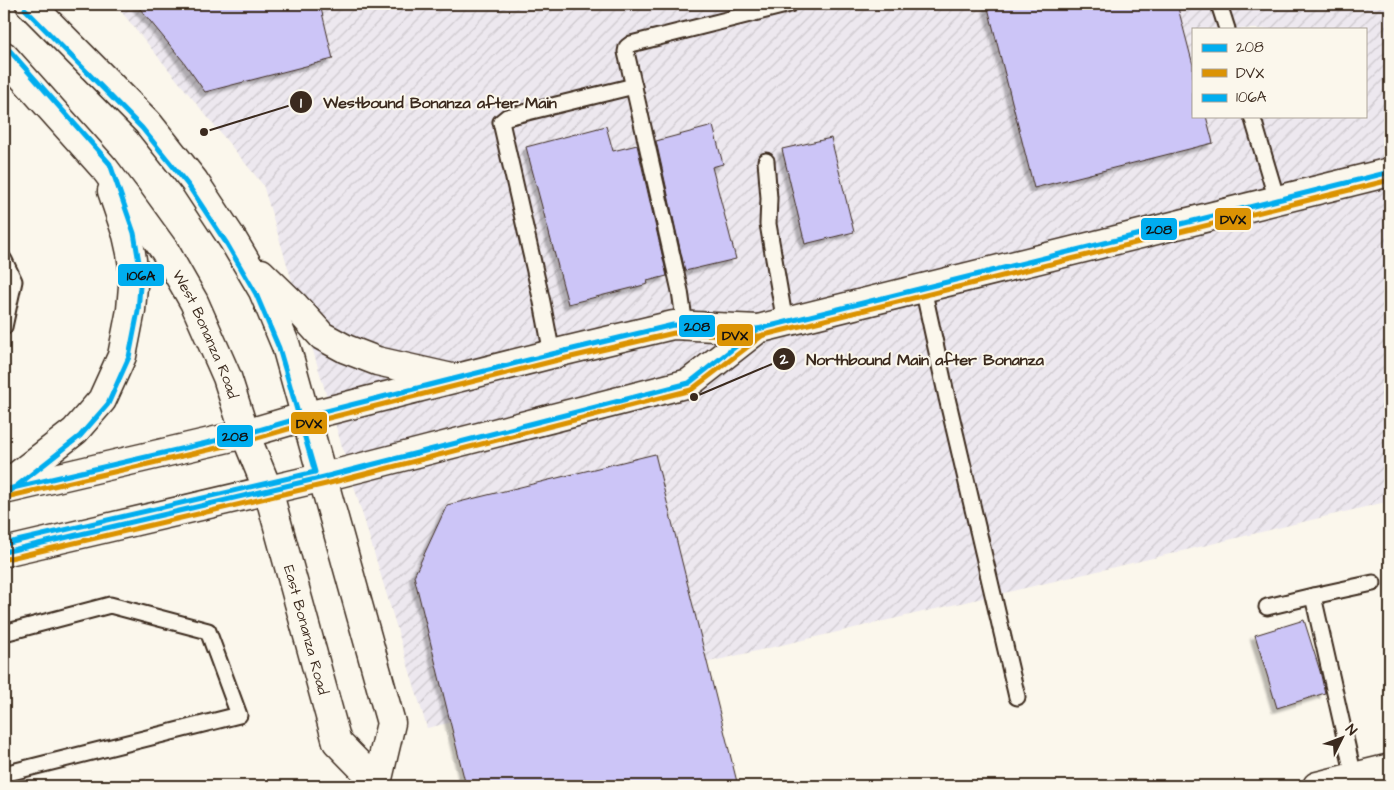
<svg xmlns="http://www.w3.org/2000/svg" width="1394" height="790" font-family="'Architects Daughter',sans-serif">
<defs>
<pattern id="industrial-furrows" width="10" height="10" patternUnits="userSpaceOnUse" patternTransform="scale(1.25)"><rect width="10" height="10" fill="#ede8ef"/><path d="M-1 1l2-2M0 10L10 0M9 11l2-2" fill="none" stroke="#ccc7cc"/></pattern>
<filter id="shadow"><feDropShadow dx="-4.5" dy="4.5" stdDeviation="1" flood-color="#0004"/></filter>
</defs>
<rect width="100%" height="100%" fill="#fbf7ec"/>
<filter id="ink" filterUnits="userSpaceOnUse"><feTurbulence type="fractalNoise" baseFrequency=".02" numOctaves="2"/><feDisplacementMap in="SourceGraphic" scale="10" xChannelSelector="R" yChannelSelector="G"/><feConvolveMatrix kernelMatrix="1 2 1 2 8 2 1 2 1" color-interpolation-filters="sRGB"/></filter>
<g filter="url(#ink)">
<!-- industrial -->
<path fill="url(#industrial-furrows)" fill-rule="evenodd" d="M115,4H1390V501L1153,558L427,728L263,185ZM1193,29H1365V116H1193Z"/>
<!-- building -->
<g fill="#ccc5f7" stroke="#3b2a1e" filter="url(#shadow)">
<polygon points="136,4 320,4 333,59 205,92 183,61"/>
<polygon points="987,4 1177,4 1193,65 1193,116 1206,116 1213,143 1034,188"/>
<polygon points="606,126 613,151 637,145 667,276 647,281 648,284 568,304 526,147"/>
<polygon points="713,126 723,164 712,167 736,259 685,271 656,141"/>
<polygon points="831,138 854,232 805,244 782,149"/>
<polygon points="655,454 738,786 466,786 414,576 447,505"/>
<polygon points="1304,620 1320,671 1325,693 1277,708 1255,635"/>
</g>
<g fill="none" stroke-linecap="round" stroke-linejoin="round">
<!-- service casing -->
<g stroke="#3b2a1e" stroke-width="19">
<g id="service">
<polyline points="1219,4 1227,29"/>
<polyline points="1252,116 1277,200"/>
<polyline points="766,161 769,198 768,224 785,323"/>
<polyline points="4,260 14,281 4,327"/>
<polyline points="923,288 947,398 1017,697"/>
<polyline points="685,326 680,291 626,52 627,47 631,44 790,4"/>
<polyline points="552,354 542,302 501,122 507,117 634,86"/>
<polyline points="1313,596 1373,583"/>
<polyline points="1267,607 1313,596 1354,777"/>
<polyline points="4,633 110,605 208,631 239,715 4,774"/>
</g>
</g>
<!-- minor casing -->
<g stroke="#3b2a1e" stroke-width="31">
<polyline id="minor" points="1317,786 1390,768"/>
</g>
<!-- secondary casing -->
<g stroke="#3b2a1e" stroke-width="31">
<g id="secondary">
<polyline points="30,4 148,123 194,181 233,240 263,291 286,346 391,723 377,783 378,786"/>
<path id="s1" d="M4,56L104,168L126,197L165,251L194,302L227,377L245,434L268,490L337,742L377,783"/>
<polyline points="261,273 295,306 322,336 346,349 377,361 452,378"/>
<polyline points="4,486 75,431 102,400 122,356 131,310 134,274 131,253 127,235 112,191"/>
<polyline points="4,490 245,434 307,416 552,354 673,325 758,329 1390,172"/>
<polyline points="4,552 324,477 689,383 758,329"/>
</g>
</g>
<!-- service -->
<use href="#service" stroke="#fbf7ec" stroke-width="15"/>
<!-- minor -->
<use href="#minor" stroke="#fbf7ec" stroke-width="28"/>
<!-- secondary -->
<use href="#secondary" stroke="#fbf7ec" stroke-width="28"/>
<!-- bus-1 casing -->
<g stroke="#fbf7ec" stroke-width="9">
<g id="bus-1">
<polyline points="4,490 245,434 307,416 552,354 673,325 758,329 1390,172"/>
<polyline points="4,552 324,477 689,383 758,329"/>
</g>
</g>
<!-- bus-2 casing -->
<g stroke="#fbf7ec" stroke-width="9">
<g id="bus-2">
<polyline points="6,497 247,441 309,423 554,361 674,333 760,336 1390,180"/>
<polyline points="6,559 326,484 691,390 763,335"/>
</g>
</g>
<!-- bus-3 casing -->
<g stroke="#fbf7ec" stroke-width="9">
<g id="bus-3">
<polyline points="9,492 80,436 108,404 129,357 138,311 141,274 134,233 110,164 10,51"/>
<polyline points="4,544 315,472 279,348 256,294 227,244 188,185 142,128 25,9"/>
</g>
</g>
<!-- bus-1 -->
<use href="#bus-1" stroke="#00adef" stroke-width="5"/>
<!-- bus-2 -->
<use href="#bus-2" stroke="#db9304" stroke-width="5"/>
<!-- bus-3 -->
<use href="#bus-3" stroke="#00adef" stroke-width="5"/>
</g>
</g>
<g text-anchor="middle" dominant-baseline="central" stroke-width="4" stroke-linejoin="round" paint-order="stroke">
<!-- street labels -->
<g font-size="15" fill="#3b2a1e" stroke="#fbf7ec">
<text stroke="none"><textPath href="#s1" startOffset="346">West Bonanza Road</textPath></text>
<text stroke="none"><textPath href="#s1" startOffset="659">East Bonanza Road</textPath></text>
</g>
</g>
<!-- callouts -->
<path fill="none" stroke="#3b2a1e" stroke-width="2" d="M204 132L301 102M694 397L784 359"/>
<g fill="#3b2a1e" stroke="#fbf7ec" stroke-width="2">
<circle cx="204" cy="132" r="5"/>
<circle cx="694" cy="397" r="5"/>
<circle cx="301" cy="102" r="12"/>
<circle cx="784" cy="359" r="12"/>
</g>
<g font-size="15" text-anchor="middle" font-weight="bold" fill="#fff">
<text x="301" y="108">1</text>
<text x="784" y="364">2</text>
</g>
<g font-size="16" text-anchor="middle" font-weight="bold" fill="#3b2a1e" stroke="#fbf7ec" stroke-width="4" stroke-linejoin="round" paint-order="stroke">
<text x="440" y="108">Westbound Bonanza after Main</text>
<text x="925" y="365">Northbound Main after Bonanza</text>
</g>
<g stroke="#fbf7ec" stroke-width="2">
<rect x="1214" y="207" width="38" height="24" rx="5" fill="#db9304"/>
<rect x="1140" y="217" width="38" height="24" rx="5" fill="#00adef"/>
<rect x="117" y="263" width="48" height="24" rx="5" fill="#00adef"/>
<rect x="678" y="314" width="38" height="24" rx="5" fill="#00adef"/>
<rect x="716" y="323" width="38" height="24" rx="5" fill="#db9304"/>
<rect x="290" y="411" width="38" height="24" rx="5" fill="#db9304"/>
<rect x="216" y="424" width="38" height="24" rx="5" fill="#00adef"/>
</g>
<g font-size="14" text-anchor="middle" font-weight="bold" fill="#111">
<text x="1233" y="224">DVX</text>
<text x="1159" y="234">208</text>
<text x="141" y="280">106A</text>
<text x="697" y="331">208</text>
<text x="735" y="340">DVX</text>
<text x="309" y="428">DVX</text>
<text x="235" y="441">208</text>
</g>
<!-- margin -->
<rect width="1394" height="790" fill="none" stroke="#fbf7ec" stroke-width="20"/>
<rect x="10" y="10" width="1374" height="770" fill="none" stroke="#3b2a1e" stroke-width="2" filter="url(#ink)"/>
<!-- legend -->
<rect x="1192" y="28" width="175" height="90" fill="#fbf7ec" stroke="#aea59a"/>
<rect x="1202" y="44" width="25" height="8" fill="#00adef" stroke="#aea59a"/>
<text x="1236" y="52" font-size="15" fill="#3b2a1e">208</text>
<rect x="1202" y="69" width="25" height="8" fill="#db9304" stroke="#aea59a"/>
<text x="1236" y="78" font-size="15" fill="#3b2a1e">DVX</text>
<rect x="1202" y="94" width="25" height="8" fill="#00adef" stroke="#aea59a"/>
<text x="1236" y="102" font-size="15" fill="#3b2a1e">106A</text>
<!-- north arrow -->
<g transform="translate(1342 738) rotate(48)" stroke="#fbf7ec" stroke-width="4" paint-order="stroke">
<path d="M0-4L9 19L0 12L-9 19Z" fill="#3b2a1e"/>
<text y="-8" font-size="14" font-weight="bold" text-anchor="middle" fill="#3b2a1e">N</text>
</g>
</svg>
